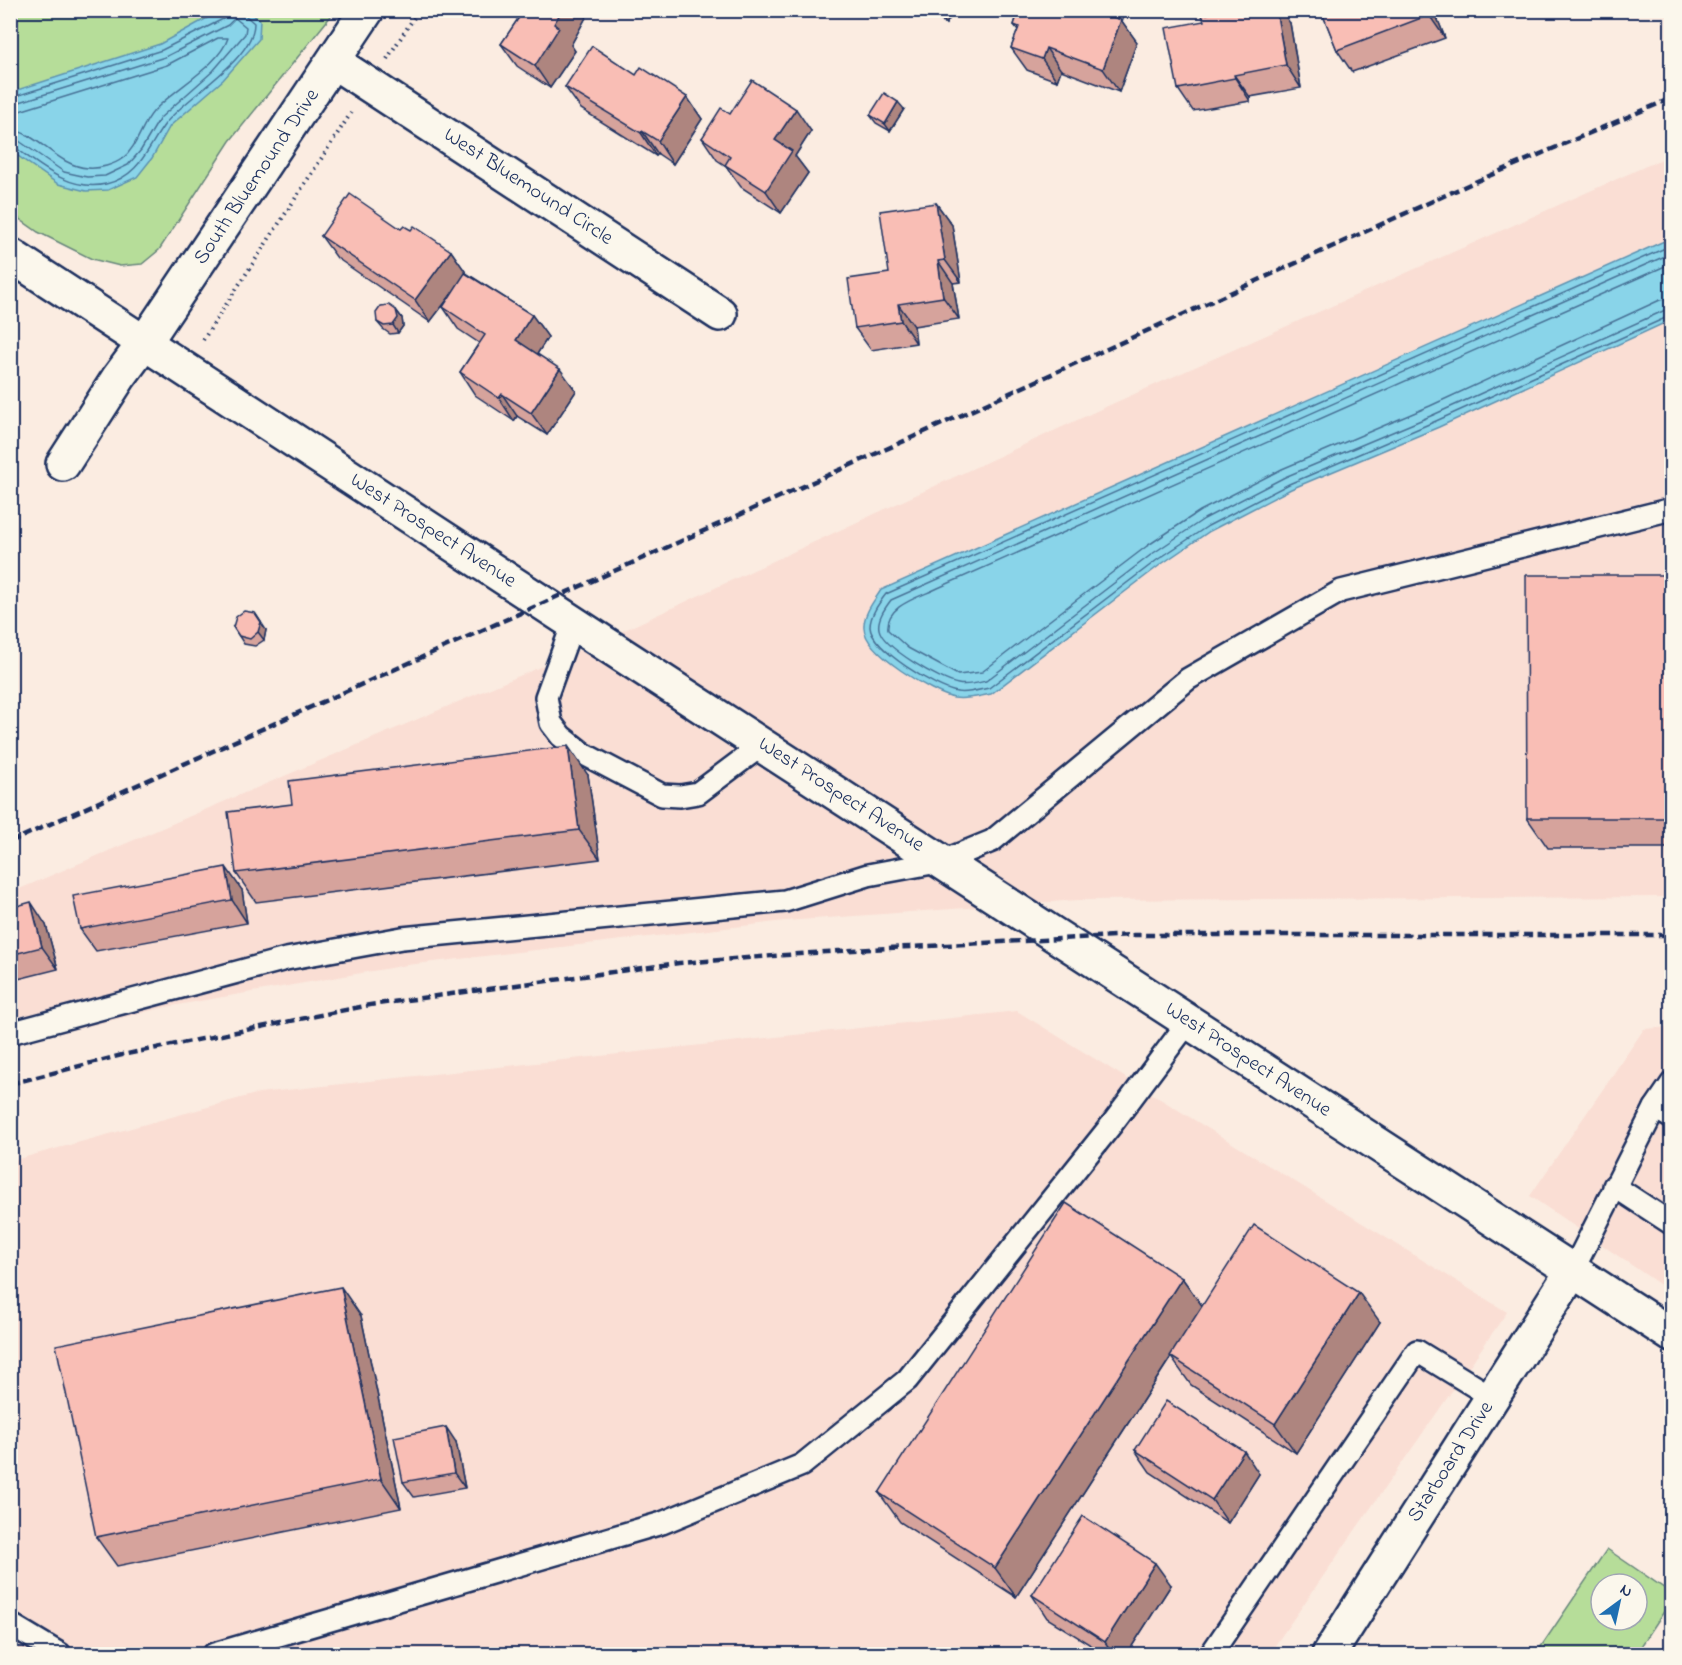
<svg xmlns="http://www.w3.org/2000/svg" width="1682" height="1665" font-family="'Indie Flower',sans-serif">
<rect width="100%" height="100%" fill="#fbece1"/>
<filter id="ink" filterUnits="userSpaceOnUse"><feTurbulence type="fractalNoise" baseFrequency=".0167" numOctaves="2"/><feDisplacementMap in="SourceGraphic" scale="12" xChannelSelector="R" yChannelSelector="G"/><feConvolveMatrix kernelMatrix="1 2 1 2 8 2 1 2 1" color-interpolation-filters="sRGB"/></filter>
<g filter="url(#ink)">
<!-- built -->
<g fill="#faded4">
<polygon points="1671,155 1671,897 1078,900 785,921 407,965 166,1007 11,1045 10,893 601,641 1103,408"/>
<polygon points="1017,1011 1507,1312 1269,1654 11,1654 11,1161 259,1093"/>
<polygon points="1671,1027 1671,1292 1530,1196 1644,1029"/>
</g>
<!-- green -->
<g fill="#b6dd99" stroke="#68867c" stroke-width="1.5" fill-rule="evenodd">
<polygon points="10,11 335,11 230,141 159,250 142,264 120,266 92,259 38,232 11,213"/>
<path d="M1607,1549L1671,1593V1601L1636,1654H1536ZM1601,1584H1637V1620H1601Z"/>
</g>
<!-- water -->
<g fill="#89d4e9" stroke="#5d92b1" stroke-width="1.5">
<polygon points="231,10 247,11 260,20 259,39 223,80 170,126 152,158 137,177 108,190 86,191 58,184 11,151 11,92 160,44 209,17"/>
<path d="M1671,238V320L1439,427L1291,489L1210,531L1160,565L991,694C979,696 967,700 954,698C932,693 865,653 864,628C863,614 874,601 881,590Z"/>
</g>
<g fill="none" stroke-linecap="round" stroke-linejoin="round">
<!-- shore -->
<g stroke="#477196" stroke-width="1.5">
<polyline points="10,98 162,50 225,18 228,10"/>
<polyline points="10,105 165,57 228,25 235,18 246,27 245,34 213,71 160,118 141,150 128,165 105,176 87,177 64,172 19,141 10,139"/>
<path d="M10,114L167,65L218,38H228C219,66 173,89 153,112C141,126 137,147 123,158C114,165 99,169 88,168C56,166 37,131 10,130"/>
<path d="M10,146L16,148C42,167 71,192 106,184C140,176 147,148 165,124C186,96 254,60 254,23L246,16L244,10"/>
<path d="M1672,245L886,594C879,603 870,615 870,627C871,649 937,689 957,692C968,694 978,690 989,688L1157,560L1208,526L1289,484L1436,421L1672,315"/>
<path d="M1672,253L891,600C885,608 877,619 879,629C882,647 941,681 958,684C967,686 977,683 986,681L1152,554L1204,519L1285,477L1433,415L1672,307"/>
<path d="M1672,263L938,588C920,597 885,605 888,630L908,648L958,675L982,672L1147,546L1200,511L1282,469L1430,406L1660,300L1672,298"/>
</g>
<!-- service casing -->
<g stroke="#1b2f5e" stroke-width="26">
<g id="service">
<polyline points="573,623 546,697 551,723 561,736 584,754 662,795 680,796 698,793 762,745"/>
<polyline points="10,1033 286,959 402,938 785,901 868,875 943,861 992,841 1188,679 1341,591 1672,509"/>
<polyline points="1655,1108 1672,1118"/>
<polyline points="1614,1186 1672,1224"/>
<polyline points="1573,1270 1655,1108 1672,1083"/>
<polyline points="10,1624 60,1654"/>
<polyline points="214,1654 662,1523 802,1465 907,1380 1112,1124 1189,1021"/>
<polyline points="1211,1654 1417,1351 1492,1397"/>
</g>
</g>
<!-- minor casing -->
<g stroke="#1b2f5e" stroke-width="38">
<g id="minor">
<polyline points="334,62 720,314"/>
<polyline points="63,464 119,377 145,342"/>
<polyline points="1329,1654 1573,1270"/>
</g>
</g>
<!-- secondary casing -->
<g stroke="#1b2f5e" stroke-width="38">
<g id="secondary">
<polyline points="10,255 601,641 1672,1335"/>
<polyline points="145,342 367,10"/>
</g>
</g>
<!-- path -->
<g stroke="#1b2f5e" stroke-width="4" stroke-dasharray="1.5 4.5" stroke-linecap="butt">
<polyline points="387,59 419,10"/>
<polyline points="203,340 351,113"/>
</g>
<!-- service -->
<use href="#service" stroke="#fbf7ec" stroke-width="21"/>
<!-- minor -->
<use href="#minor" stroke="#fbf7ec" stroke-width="33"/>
<!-- secondary -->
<use href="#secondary" stroke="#fbf7ec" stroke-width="33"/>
<!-- rail -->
<g stroke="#1b2f5e" stroke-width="4.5" stroke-dasharray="9 4.5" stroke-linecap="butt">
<polyline points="10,842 922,433 1470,184 1672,98"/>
<polyline points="10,1084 122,1055 370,1005 679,963 853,950 1134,935 1672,935"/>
</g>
</g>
<!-- wall -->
<g fill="#d6a39c" stroke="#1b2f5e" stroke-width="1.5">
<polygon points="506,10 590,10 571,45 575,51 550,88 517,66 501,44 518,19"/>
<polygon points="926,10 955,10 946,24"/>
<polygon points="1019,10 1109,10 1108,15 1121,20 1137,42 1119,92 1061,70 1057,81 1027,70 1011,48 1018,30 1014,25"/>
<polygon points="1321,10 1434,10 1445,38 1352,72 1337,50"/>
<polygon points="1290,23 1301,88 1250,97 1250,101 1193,111 1178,89"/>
<polygon points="636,75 687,97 702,119 673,164 658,154 656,156 581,109 565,87"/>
<polygon points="904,109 890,131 876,123 870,115"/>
<polygon points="730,114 811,131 795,156 808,173 781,213 741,187 726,166 717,160 702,138"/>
<polygon points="936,203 952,225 961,282 953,283 959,319 914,326 916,343 871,350 855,328 889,273"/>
<polygon points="401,229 451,251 466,273 532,315 548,337 537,354 576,391 547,435 517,416 514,421 475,395 460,372 479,343 458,329 443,307 446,301 430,322 337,258 321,236"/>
<polygon points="396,310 402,318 403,326 398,333 390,334 383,329 377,322"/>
<polygon points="1671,575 1671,848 1548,848 1527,818"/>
<polygon points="233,627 266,630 264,640 255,646 244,644"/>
<polygon points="588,775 600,859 256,902 236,873"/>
<polygon points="242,890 247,923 96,951 80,929"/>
<polygon points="10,908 46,925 58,969 10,981"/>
<polygon points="1182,1278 1202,1306 1380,1322 1296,1453 1191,1385 1171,1357 1016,1597 900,1522 879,1493"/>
<polygon points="361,1316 401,1508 117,1566 96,1537"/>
<polygon points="456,1442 465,1488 414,1497 403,1482"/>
<polygon points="1135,1450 1259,1474 1228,1523 1150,1472"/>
<polygon points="1171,1585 1127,1654 1105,1654 1047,1618 1032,1595"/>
</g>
<!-- shaded-wall -->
<g fill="#ae857f" stroke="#1b2f5e" stroke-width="1.5">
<polygon points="514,10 526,10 521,20"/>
<polygon points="562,10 590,10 571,45 575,51 550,88 535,66 554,24"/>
<polygon points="937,10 955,10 946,24"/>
<polygon points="1089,10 1109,10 1102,30"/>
<polygon points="1276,10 1281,10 1290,23 1301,88 1286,65"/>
<polygon points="1427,10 1434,10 1445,38 1429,15"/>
<polygon points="1121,20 1137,42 1119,92 1103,69"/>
<polygon points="1046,48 1061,70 1057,81 1042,59"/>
<polygon points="1234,75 1250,97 1250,101 1235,78"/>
<polygon points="687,97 702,119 673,164 658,141"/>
<polygon points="898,102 904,109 890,131 885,124"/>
<polygon points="796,109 811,131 795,156 808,173 781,213 766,191 775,140"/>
<polygon points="642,131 658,154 656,156 641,133"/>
<polygon points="936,203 952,225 961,282 945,260"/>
<polygon points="451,251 467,274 430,322 415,300"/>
<polygon points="938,261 953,283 959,319 943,297"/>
<polygon points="898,304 914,326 916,343 901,321"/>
<polygon points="396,310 402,318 403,326 398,333 393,325"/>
<polygon points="532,315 548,337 532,362 516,340"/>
<polygon points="560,369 576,391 547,435 531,413"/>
<polygon points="502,394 517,416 514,421 499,398"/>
<polygon points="255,613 266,630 264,640 258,632"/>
<polygon points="568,746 588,775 600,859 579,830"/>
<polygon points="226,867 242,890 247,923 232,900"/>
<polygon points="31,902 46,925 58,969 42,947"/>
<polygon points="1182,1278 1203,1307 1016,1597 995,1568"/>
<polygon points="341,1287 361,1316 401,1508 381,1479"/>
<polygon points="1359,1293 1380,1322 1296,1453 1275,1424"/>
<polygon points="446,1427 456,1442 465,1488 454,1473"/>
<polygon points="1244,1451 1259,1474 1228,1523 1212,1500"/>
<polygon points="1155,1563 1171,1585 1127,1654 1113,1654 1105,1642"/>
</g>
<!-- building -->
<g fill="#f9beb5" stroke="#1b2f5e" stroke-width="1.5">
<polygon points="524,10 562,10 554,24 559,28 535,66 501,44"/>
<polygon points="1019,10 1095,10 1121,20 1103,69 1046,48 1042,59 1011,48 1019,27 1014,25"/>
<polygon points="1224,10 1276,10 1286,65 1234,75 1235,78 1178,89 1166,28 1204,21 1202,15"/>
<polygon points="1321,10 1427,10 1429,15 1337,50"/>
<polygon points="592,46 636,75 641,67 687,97 658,141 642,131 641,133 565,87"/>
<polygon points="752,80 796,109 775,140 792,151 766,191 725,165 730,157 702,138 721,108 730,114"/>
<polygon points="884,93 898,102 885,124 870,115"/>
<polygon points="350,194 401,229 404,226 411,230 414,226 451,251 415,300 321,236"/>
<polygon points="936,203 945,260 938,261 943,297 898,304 901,321 855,328 848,279 889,273 880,211"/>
<polygon points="465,273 532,315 516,340 560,369 531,413 502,394 499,398 460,372 485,335 443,307"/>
<polygon points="389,305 396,310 398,318 393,325 384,326 377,322 376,313 381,306"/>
<polygon points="1526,575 1671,575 1671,818 1527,818"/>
<polygon points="244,611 255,613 261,622 258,632 250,639 239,636 233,627 236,617"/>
<polygon points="568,746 579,830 236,873 228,812 292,804 289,781"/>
<polygon points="226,867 232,900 80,929 73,896"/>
<polygon points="31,902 42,947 10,955 10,908"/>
<polygon points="1066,1203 1182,1278 995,1568 879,1493"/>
<polygon points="1254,1225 1359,1293 1275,1424 1170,1356"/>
<polygon points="341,1287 381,1479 96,1537 56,1345"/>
<polygon points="1166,1401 1244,1451 1212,1500 1135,1450"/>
<polygon points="446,1427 454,1473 403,1482 394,1437"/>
<polygon points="1083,1516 1155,1563 1105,1642 1032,1595"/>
</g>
</g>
<g text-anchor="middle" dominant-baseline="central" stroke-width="4.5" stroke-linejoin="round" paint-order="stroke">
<!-- street labels -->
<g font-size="21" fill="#1b2f5e" stroke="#fbf7ec">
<text transform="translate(257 177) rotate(-56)">South Bluemound Drive</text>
<text transform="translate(528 187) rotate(33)">West Bluemound Circle</text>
<text transform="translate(433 531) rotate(33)">West Prospect Avenue</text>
<text transform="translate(841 795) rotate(33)">West Prospect Avenue</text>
<text transform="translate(1248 1060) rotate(33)">West Prospect Avenue</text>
<text transform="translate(1451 1462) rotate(-57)">Starboard Drive</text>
</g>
</g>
<!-- margin -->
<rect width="1682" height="1665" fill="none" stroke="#fbf7ec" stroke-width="36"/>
<rect x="18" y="18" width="1646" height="1629" fill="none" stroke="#1b2f5e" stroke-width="2" filter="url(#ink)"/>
<!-- north arrow -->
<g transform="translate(1619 1602) rotate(33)"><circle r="28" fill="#fbf7ec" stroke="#a1a7b3" stroke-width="1.5"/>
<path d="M0-4.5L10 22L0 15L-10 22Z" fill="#1f6fb2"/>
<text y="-9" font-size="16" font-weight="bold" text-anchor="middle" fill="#1b2f5e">N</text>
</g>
</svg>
